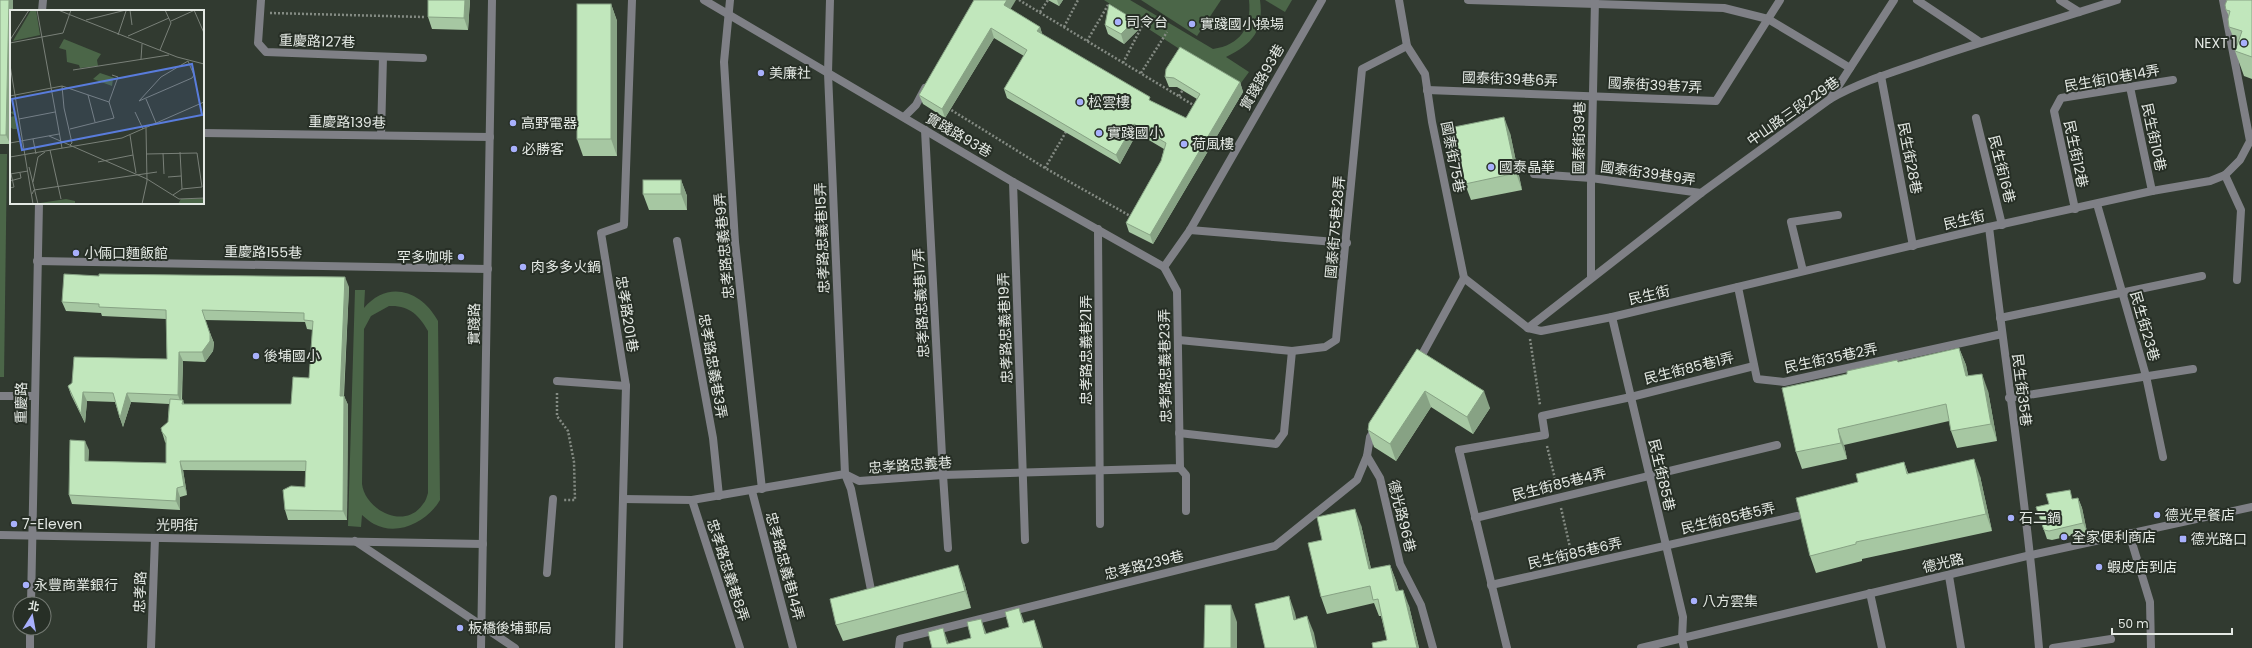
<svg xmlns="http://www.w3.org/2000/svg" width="2252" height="648" viewBox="0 0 2252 648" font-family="Poppins,'Noto Sans TC',sans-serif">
<rect width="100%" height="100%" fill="#313a30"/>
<g fill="#4b6648" fill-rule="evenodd">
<path d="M1104,0h26l83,49c27,-4 39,-21 36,-49h11c4,30 -7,44 -34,57l23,15 -11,15z"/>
<path d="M1141,0h80l-24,36z"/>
<path d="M1265,0h27l-7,12z"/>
<path d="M0,154h7l-3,223h-4z"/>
<path d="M355,290h10l-1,18c24,-29 58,-17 74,13l2,179c-12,21 -42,37 -66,24 -4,-2 -8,-6 -12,-9l-1,12 -13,-1zM389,306c20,-1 30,9 39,25v162c-1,3 -2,8 -5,11 -18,27 -58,6 -61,-20l2,-155 7,-13z"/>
</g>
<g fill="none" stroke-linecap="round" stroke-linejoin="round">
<g stroke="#848b83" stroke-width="2.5" stroke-dasharray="2 2" stroke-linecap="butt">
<path d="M1019,0l176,106"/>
<path d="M1040,12l8,-12"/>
<path d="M270,13l154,4"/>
<path d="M1064,27l14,-27"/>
<path d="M1087,41l21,-36"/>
<path d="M1123,63l19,-37"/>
<path d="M1141,73l26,-41"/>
<path d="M1179,96l5,-8"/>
<path d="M948,108l97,60 87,49"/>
<path d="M1045,168l22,-38"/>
<path d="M1530,339l10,66"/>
<path d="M557,393v23l11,15 6,31 1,38h-11"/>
<path d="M1547,446l10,41"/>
<path d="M1561,508l11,48"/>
</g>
<g stroke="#7f8086" stroke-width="8">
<path d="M261,0l-3,43 8,9 157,6"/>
<path d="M730,0l-6,62 11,180 27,247"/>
<path d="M830,0l-2,73 17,401 6,15 21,106"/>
<path d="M1399,0l8,46 18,28 7,48 32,156 64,50"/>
<path d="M1468,0l256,8 44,11 82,49"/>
<path d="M1917,0l63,42"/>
<path d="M2060,0l19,12"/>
<path d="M1881,76l32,170"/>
<path d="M2130,87l22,104"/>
<path d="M1427,90l289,11 64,-101"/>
<path d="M1830,99l64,-99"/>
<path d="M904,117l12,-12 9,-17"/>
<path d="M1976,118l26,107"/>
<path d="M203,133l287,4"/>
<path d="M381,135l2,-78"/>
<path d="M1534,174l57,4 110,15"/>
<path d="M2225,175l16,35 -4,70"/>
<path d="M1013,182l12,358"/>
<path d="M2097,204l49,172 17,81"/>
<path d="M2075,209l-21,-98 7,-13 112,-18"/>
<path d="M1989,227c17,141 38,280 50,421"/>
<path d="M1098,229l2,295"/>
<path d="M1190,230l157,13"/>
<path d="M677,241l36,197 6,58"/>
<path d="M1803,271l-12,-49 47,-7"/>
<path d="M1591,277v-92l4,-185"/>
<path d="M1738,287l19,92 27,3 218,-48"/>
<path d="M2000,318l202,-42"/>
<path d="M1179,340l113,11 33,-4 11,-7 26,-271 45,-23"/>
<path d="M1418,362l46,-84"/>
<path d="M557,381l69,5"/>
<path d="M2009,398l184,-29"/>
<path d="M1376,427l-6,10 -3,19 13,22 20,86 21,41 12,43"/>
<path d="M1179,433l97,11 8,-11 8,-82"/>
<path d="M1459,450l86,-15 -3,-19 89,-19 123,-31"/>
<path d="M1180,468l6,7v36"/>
<path d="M943,475l5,73"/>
<path d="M752,491l41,157"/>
<path d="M692,500l48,148"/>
<path d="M1475,518l302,-73"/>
<path d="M2129,533l21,69 1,46"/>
<path d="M547,573l6,-74"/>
<path d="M1949,576l12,72"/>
<path d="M1491,585l306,-69"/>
<path d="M1870,593l12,55"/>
<path d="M1682,639l2,9"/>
<path d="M899,648l1,-9 375,-93 82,-66 10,-24"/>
<path d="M2053,648l58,-9"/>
</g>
<g stroke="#7f8086" stroke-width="8">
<path d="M704,0l309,182 151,85 26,-37 132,-230"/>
<path d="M42,11l1,-11"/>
<path d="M925,130l18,345"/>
<path d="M37,261l451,8"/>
<path d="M1612,317l71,300 -1,22"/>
<path d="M1528,328l13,3 71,-14 377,-90 163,-36 58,-10 15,-6 15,-15 10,-19 -27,-141"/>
<path d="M1528,328l173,-135 129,-94c30,-17 63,-27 95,-38 64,-22 128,-40 192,-61"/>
<path d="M0,396h35"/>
<path d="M1459,450l48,198"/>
<path d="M623,499l69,1 153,-26 14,7 84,-6 237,-7 -3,-177 -13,-24"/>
<path d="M0,535l483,9"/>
<path d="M355,541l160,107"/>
<path d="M31,604l8,-401"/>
<path d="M30,648v-20"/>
<path d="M151,648l4,-110"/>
<path d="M619,648l7,-262 -25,-153 23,-8 8,-225"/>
</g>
<g stroke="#7f8086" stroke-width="8">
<path d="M481,648l11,-648"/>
<path d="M1641,648l390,-93 221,-48"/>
</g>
</g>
<g fill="#a6c7a2" fill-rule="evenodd">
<path d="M0,0h13l-3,144h-10z"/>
<path d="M470,0l-2,30 -36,-1 -4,-12z"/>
<path d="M1048,0h15l-4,6z"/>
<path d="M2252,0v79l-8,-3 -9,-25 2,-5 -8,-19v-11l-3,-6z"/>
<path d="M611,4l6,17v135h-34l-6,-17z"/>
<path d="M1010,9l30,18 2,7 109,67 35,17 11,-19 -20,-12h-8l-4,-10 75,5 3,10 -90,152 -24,-12 -3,-9 35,-62 3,-12 -27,-16 -17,31 -113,-66 -3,-9 20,-33 -30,-18 -49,80 -22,-14 -4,-9z"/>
<path d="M1135,20l3,10 -14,14 -16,-10 -3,-9z"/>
<path d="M1510,133l12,57 -51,10 -6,-16z"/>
<path d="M681,180l6,16v14h-38l-6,-16z"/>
<path d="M99,276l250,11 -5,109 4,9 -1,115h-59l-3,-10 20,-23 1,-16 -123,-1 4,25 -7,2v13l-108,-6 -3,-9 20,-45 -1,11 78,2v-20l-1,-1 -3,-10 6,-10 1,-18 -38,-2 -8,25 -3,-9 -5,-16 -28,-1 -2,22 -14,-28 -3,-9 99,-27 -1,-40 -64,-3 -1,-3 -35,-2 -4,-9zM205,320l100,2 2,7 6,1 -4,48 -18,26h-107l-1,-4h-1l1,-39 22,1 8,-11 1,-8z"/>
<path d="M1959,348l7,17 2,11 20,15 9,50 -40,7 -6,-17 -2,-10 -105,24 3,14 -45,10 -6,-17 51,-78z"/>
<path d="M1417,349l73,59 -17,26 -42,-27 -35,54 -22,-14 -6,-17z"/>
<path d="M1904,462l4,11 72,3 12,55 -130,28v2l-46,12 -6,-17 48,-74z"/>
<path d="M2078,498l4,10 5,24 -35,8 -5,-1 -11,-32 37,-8z"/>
<path d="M1361,525l10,44 19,-4 6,16 3,10 10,15 10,42h-46l14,-8 -6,-24h-2l-5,-13 -47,11 -6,-17 1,-57z"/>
<path d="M964,582l7,26 -128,33 -7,-16z"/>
</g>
<g fill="#87a284">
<path d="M9,0h4v11h-2v80l-1,53 -4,-9z"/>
<path d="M465,0h5l-2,30 -4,-12z"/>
<path d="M1007,0h9l-9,15 -3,-10z"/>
<path d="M1057,0h6l-4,6z"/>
<path d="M611,4l6,17v135l-6,-17z"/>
<path d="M1135,20l3,10 -14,14 -3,-10z"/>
<path d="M1040,27l3,9 -6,-5z"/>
<path d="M991,28l3,10 -49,80 -3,-9z"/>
<path d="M1240,82l3,10 -90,152 -3,-9z"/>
<path d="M1504,117l6,16 12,57 -6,-17z"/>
<path d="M1134,124l3,9 -17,31 -4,-9z"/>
<path d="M681,180l6,16v14l-6,-16z"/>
<path d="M345,277l4,10 -6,118 -3,-9z"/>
<path d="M210,334l4,9 -1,8 -8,11 -3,-10z"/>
<path d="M1959,348l7,17 6,28 -6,-17z"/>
<path d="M179,352l4,9 -2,43 -3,-9z"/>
<path d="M1982,374l6,17 9,50 -6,-17z"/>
<path d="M1425,391l6,16 -35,54 -6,-17z"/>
<path d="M1484,391l6,17 -17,26 -6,-17z"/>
<path d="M83,392l4,9 -2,22 -4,-9z"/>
<path d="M127,393l4,9 -8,25 -3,-9z"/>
<path d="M344,396l4,9 -1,115 -4,-9z"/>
<path d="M1838,429l6,16 3,14 -6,-16z"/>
<path d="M85,441l4,9 -1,20 -3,-9z"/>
<path d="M1974,459l6,17 12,55 -6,-17z"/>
<path d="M180,461l3,9 4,25 -3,-9z"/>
<path d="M177,488l3,9v13l-4,-9z"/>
<path d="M2078,498l4,10 5,24 -4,-9z"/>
<path d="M1355,509l6,16 14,61 -6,-17z"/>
<path d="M958,565l6,17 7,26 -6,-17z"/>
<path d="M1390,565l6,16 7,27 -7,-17z"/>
<path d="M1403,590l6,16 10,42h-2z"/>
<path d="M1289,596l6,17 5,23 -6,-16z"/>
<path d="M1231,605l6,17v26h-6z"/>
<path d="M1019,608l6,16 -2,-1z"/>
<path d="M1307,616l7,17 3,15h-2z"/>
<path d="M981,619l6,16 -2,-1z"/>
<path d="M1034,620l6,17 3,11h-1z"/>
<path d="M943,628l6,16v4z"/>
</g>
<g fill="#c1e7bc" stroke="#87a284">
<path d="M0,0h9l-3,135h-6z"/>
<path d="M428,0h37l-1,18 -36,-1z"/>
<path d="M974,0h33l-3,5 36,22 -3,4 113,66 -1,3 37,18 14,-24 -26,-16 -9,-1 1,-8 14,-22 60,35 -90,153 -24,-12 35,-62 5,-18 -32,-19 -18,31 -112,-66 23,-39 -36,-22 -49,81 -23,-14z"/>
<path d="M2227,0h25v57l-17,-6 7,-20 -13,-4 -1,-8 2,-8 -4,-1 -1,-5z"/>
<rect x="577" y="4" width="34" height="135"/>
<path d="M1109,4l26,16 -14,14 -16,-9z"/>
<path d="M1504,117l12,56 -51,11 -11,-57z"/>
<rect x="643" y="180" width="38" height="14"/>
<path d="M64,274l35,2v-2l246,3 -5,119h4l-1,115 -58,-1 -2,-20 8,-4 14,1 1,-26h-126l4,25 -7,2 -1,13 -107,-6 1,-55 15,1v20l81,2v-26l-4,-5 -1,-4 7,-6 2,-23 13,1 -1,4h109l2,-27 16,1 4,-57 -9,-1v-7l-102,-3 8,24v7l-8,11h-23l-1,43 -51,-2 -7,25 -7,-25 -30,-1 -2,22 -13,-28 4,-3 2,-26 93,2 -1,-49 -67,-3v-3l-37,-2z"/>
<path d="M1959,348l7,28 16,-2 9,50 -40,7 -5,-27 -108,25 3,14 -45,9 -14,-64 65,-14v-3l50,-11 1,2z"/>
<path d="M1417,349l67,42 -17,26 -42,-26 -35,53 -22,-14 1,-7z"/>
<path d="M1974,459l12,55 -130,28v2l-46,12 -14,-58 62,-16 -2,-8 48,-12 3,12z"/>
<path d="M2070,490l2,9 6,-1 5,25 -34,8 -5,-1 -8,-23 13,-3 -3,-10z"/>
<path d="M1355,509l14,60 21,-4 6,26 7,-1 14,58h-44l-1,-5 15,-3 -9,-41 -5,1 -3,-14 -49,11 -13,-54 14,-3 -5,-23z"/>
<path d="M958,565l7,26 -129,34 -6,-26z"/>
<path d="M1289,596l5,24 13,-4 8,32h-50l-10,-44z"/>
<path d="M1205,605h26v43h-27z"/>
<path d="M1019,608l4,15 11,-3 8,28h-110l-4,-16 15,-4 4,16 24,-6 -4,-16 14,-3 4,15 24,-7 -4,-15z"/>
</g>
<g fill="#a8b0fc" stroke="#272f26" stroke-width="1.5">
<circle cx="1118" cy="22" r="4"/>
<circle cx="1192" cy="24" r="4"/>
<circle cx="2244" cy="43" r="4"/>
<circle cx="761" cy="73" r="4"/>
<circle cx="1080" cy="102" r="4"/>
<circle cx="513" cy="123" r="4"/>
<circle cx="1099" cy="133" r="4"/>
<circle cx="1184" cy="144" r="4"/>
<circle cx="514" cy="149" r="4"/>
<circle cx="1491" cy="167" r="4"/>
<circle cx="76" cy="253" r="4"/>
<circle cx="461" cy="257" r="4"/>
<circle cx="523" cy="267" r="4"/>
<circle cx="256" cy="356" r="4"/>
<circle cx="2157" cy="515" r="4"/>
<circle cx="2011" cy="518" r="4"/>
<circle cx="14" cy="524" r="4"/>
<circle cx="2064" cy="537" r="4"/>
<rect x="2179" y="535" width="8" height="8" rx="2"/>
<circle cx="2099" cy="567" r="4"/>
<circle cx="26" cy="585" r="4"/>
<circle cx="1694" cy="601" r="4"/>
<circle cx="460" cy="628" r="4"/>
</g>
<g text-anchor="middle" stroke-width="4" stroke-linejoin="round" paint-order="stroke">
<g font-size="14" fill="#e4e9e4" stroke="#272f26" text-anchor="start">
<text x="1126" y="27">司令台</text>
<text x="1200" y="29">實踐國小操場</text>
<text x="2236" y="48" text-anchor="end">NEXT 1</text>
<text x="769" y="78">美廉社</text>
<text x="1088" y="107">松雲樓</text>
<text x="521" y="128">高野電器</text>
<text x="1107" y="138">實踐國小</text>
<text x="1192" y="149">荷風樓</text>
<text x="522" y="154">必勝客</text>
<text x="1499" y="172">國泰晶華</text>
<text x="84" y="258">小倆口麵飯館</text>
<text x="453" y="262" text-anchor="end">罕多咖啡</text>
<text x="531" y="272">肉多多火鍋</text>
<text x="264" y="361">後埔國小</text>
<text x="2165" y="520">德光早餐店</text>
<text x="2019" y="523">石二鍋</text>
<text x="22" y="529">7-Eleven</text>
<text x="2072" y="542">全家便利商店</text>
<text x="2191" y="544">德光路口</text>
<text x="2107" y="572">蝦皮店到店</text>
<text x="34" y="590">永豐商業銀行</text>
<text x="1702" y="606">八方雲集</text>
<text x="468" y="633">板橋後埔郵局</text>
</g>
<g font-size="14" fill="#e4e9e4" stroke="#272f26">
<text transform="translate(317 41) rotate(2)" y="5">重慶路127巷</text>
<text transform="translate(1262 77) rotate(-60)" y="5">實踐路93巷</text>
<text transform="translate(2112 78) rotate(-10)" y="5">民生街10巷14弄</text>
<text transform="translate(1510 79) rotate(2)" y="5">國泰街39巷6弄</text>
<text transform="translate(1655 85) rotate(3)" y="5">國泰街39巷7弄</text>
<text transform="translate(1793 111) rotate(-35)" y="5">中山路三段229巷</text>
<text transform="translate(347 122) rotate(1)" y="5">重慶路139巷</text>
<text transform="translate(959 135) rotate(30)" y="5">實踐路93巷</text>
<text transform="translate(2154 137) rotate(78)" y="5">民生街10巷</text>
<text transform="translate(1579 138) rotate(-89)" y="5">國泰街39巷</text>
<text transform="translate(2076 154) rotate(78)" y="5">民生街12巷</text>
<text transform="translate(1453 157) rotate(79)" y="5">國泰街75巷</text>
<text transform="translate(1910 158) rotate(79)" y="5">民生街28巷</text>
<text transform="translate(2002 169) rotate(76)" y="5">民生街16巷</text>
<text transform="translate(1648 173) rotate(8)" y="5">國泰街39巷9弄</text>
<text transform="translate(1964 220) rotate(-13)" y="5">民生街</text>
<text transform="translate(1335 227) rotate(-85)" y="5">國泰街75巷28弄</text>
<text transform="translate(822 238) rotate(-92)" y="5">忠孝路忠義巷15弄</text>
<text transform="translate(724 246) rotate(-95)" y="5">忠孝路忠義巷9弄</text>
<text transform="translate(263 252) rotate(1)" y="5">重慶路155巷</text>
<text transform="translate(1649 295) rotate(-13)" y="5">民生街</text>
<text transform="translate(921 303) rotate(-93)" y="5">忠孝路忠義巷17弄</text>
<text transform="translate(627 314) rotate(81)" y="5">忠孝路201巷</text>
<text transform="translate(474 324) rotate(-89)" y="5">實踐路</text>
<text transform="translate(2145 326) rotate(74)" y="5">民生街23巷</text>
<text transform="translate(1005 328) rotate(-92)" y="5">忠孝路忠義巷19弄</text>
<text transform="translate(1086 350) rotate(-90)" y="5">忠孝路忠義巷21弄</text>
<text transform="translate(1831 358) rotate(-12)" y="5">民生街35巷2弄</text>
<text transform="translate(713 366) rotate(80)" y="5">忠孝路忠義巷3弄</text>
<text transform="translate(1165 366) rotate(-91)" y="5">忠孝路忠義巷23弄</text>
<text transform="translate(1689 368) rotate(-14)" y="5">民生街85巷1弄</text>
<text transform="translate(2022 390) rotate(83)" y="5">民生街35巷</text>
<text transform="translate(21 403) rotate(-89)" y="5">重慶路</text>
<text transform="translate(910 465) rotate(-4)" y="5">忠孝路忠義巷</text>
<text transform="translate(1662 475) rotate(77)" y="5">民生街85巷</text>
<text transform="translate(1559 484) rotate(-14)" y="5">民生街85巷4弄</text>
<text transform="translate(1402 516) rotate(76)" y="5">德光路96巷</text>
<text transform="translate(1728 518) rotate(-13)" y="5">民生街85巷5弄</text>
<text transform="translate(177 525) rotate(1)" y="5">光明街</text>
<text transform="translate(1575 553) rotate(-13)" y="5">民生街85巷6弄</text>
<text transform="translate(1943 563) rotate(-13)" y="5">德光路</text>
<text transform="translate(1144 565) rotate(-14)" y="5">忠孝路239巷</text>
<text transform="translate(785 566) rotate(75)" y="5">忠孝路忠義巷14弄</text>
<text transform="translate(728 570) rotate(72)" y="5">忠孝路忠義巷8弄</text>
<text transform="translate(140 592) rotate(-88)" y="5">忠孝路</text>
</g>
</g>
<g transform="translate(10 10)">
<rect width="194" height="194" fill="#313a30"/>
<path d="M21,0h5l4,25 -27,6zM54,29l37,15 -4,6 1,6 -18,2 -1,-3 -12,-3 -1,-12 -7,-2zM90,63l15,5 -2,1 -1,7 -19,-7zM5,101l3,18h-5l-3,-2v-10l5,-1 -5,-4zM194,188v6h-26l3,-5zM56,189l9,2v3l-35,-1z" fill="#4b6648"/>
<path fill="none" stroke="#798078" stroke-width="1" d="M27,0l25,138M48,0l119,47 27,7M120,0l2,15M184,0l10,23M76,10l40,-10M161,11l24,-11M108,25l8,-24M118,26l41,-18M0,30l19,-30M0,33l53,-10 8,-23M150,40l11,-27 -6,-13M131,49l1,-15M178,51l6,14 -2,3 -53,23 22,-24zM0,55l23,139M63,60l96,-15M52,76l2,22 8,35 -2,2M78,85l7,27M0,86l52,-10 47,16 9,-25 -6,-2M136,89l10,24M125,102l8,17M9,109l36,-7M60,119l44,-11 -5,-16M120,125l3,20M39,126l98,43 32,20 25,-1M23,129l3,15M0,133l49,-9M40,140l11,49M170,142l2,37M153,143l1,21M136,144l51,-1 5,34 -20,2 -9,6M0,147l112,-19 82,-36M88,152l35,-7 3,18M19,157l9,37M0,164l18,-3M158,167l13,-1M0,171l11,-3 -1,-5M23,172l5,-25 7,-5M0,178l4,-1 -3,-13M22,184l2,-4 123,-18M132,194l5,-23 -1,-53"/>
<path fill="#597cdc" fill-opacity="0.15" stroke="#597cdc" stroke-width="2" d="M182,54l10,51 -180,35 -10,-51z"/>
<rect width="194" height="194" fill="none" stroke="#e4e9e4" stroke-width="2"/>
</g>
<g transform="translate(32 616) rotate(11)"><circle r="19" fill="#272f26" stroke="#737972"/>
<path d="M0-3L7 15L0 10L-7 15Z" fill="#a8b0fc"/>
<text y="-6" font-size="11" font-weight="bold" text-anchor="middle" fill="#e4e9e4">北</text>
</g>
<path d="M2112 628v6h120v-6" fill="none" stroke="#e4e9e4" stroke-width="2"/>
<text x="2118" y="628" font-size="12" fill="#e4e9e4" stroke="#272f26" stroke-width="3" paint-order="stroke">50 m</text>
</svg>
